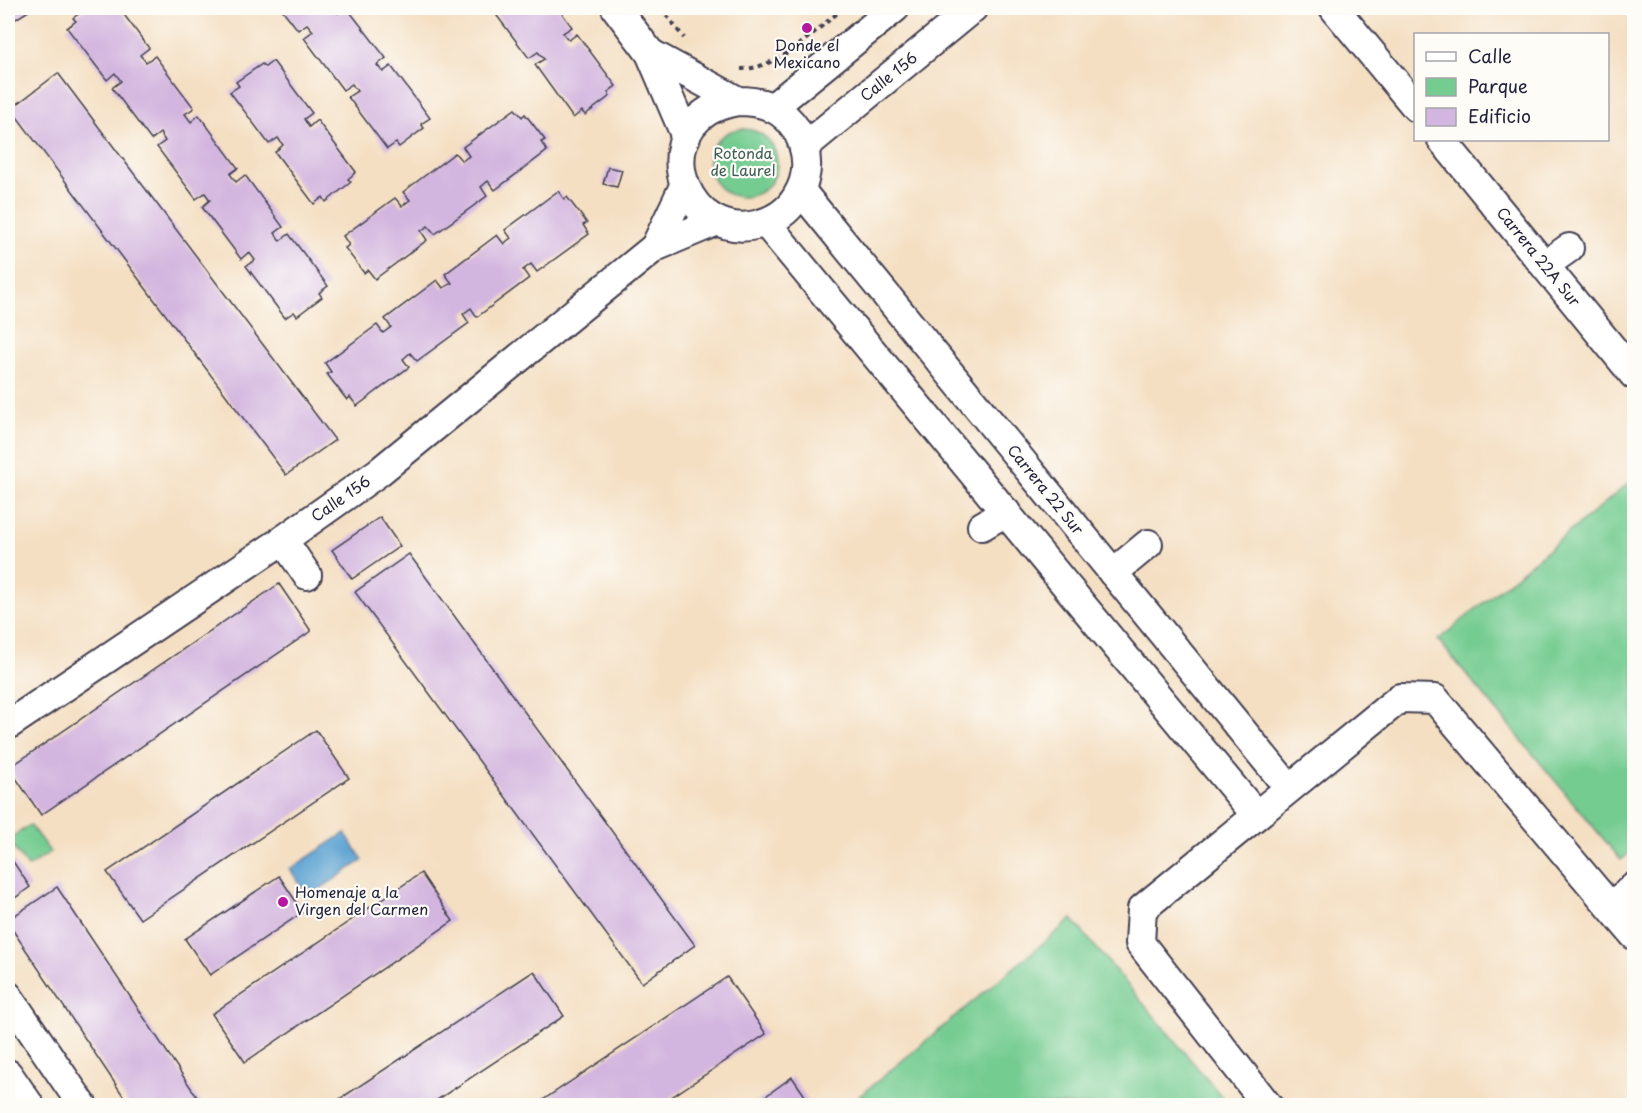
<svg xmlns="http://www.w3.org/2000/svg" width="1642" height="1113" viewBox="0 0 1642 1113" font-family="'Playpen Sans',sans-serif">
<rect width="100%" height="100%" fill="#fdfcf7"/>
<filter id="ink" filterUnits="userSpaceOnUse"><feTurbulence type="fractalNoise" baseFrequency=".0167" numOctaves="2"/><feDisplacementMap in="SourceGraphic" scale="12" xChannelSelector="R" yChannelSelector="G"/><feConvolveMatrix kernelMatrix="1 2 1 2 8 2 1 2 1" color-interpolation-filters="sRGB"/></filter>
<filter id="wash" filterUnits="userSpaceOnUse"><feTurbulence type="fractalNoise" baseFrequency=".008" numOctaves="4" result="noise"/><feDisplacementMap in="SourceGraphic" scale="24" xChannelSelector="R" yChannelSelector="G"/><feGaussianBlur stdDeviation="1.35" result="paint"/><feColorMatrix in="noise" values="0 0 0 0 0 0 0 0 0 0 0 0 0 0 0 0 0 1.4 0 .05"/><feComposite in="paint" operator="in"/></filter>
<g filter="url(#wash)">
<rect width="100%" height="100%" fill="#f4dfc3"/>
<g fill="#75cc91" stroke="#4c7766" stroke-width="1.5">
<circle cx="743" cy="163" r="34"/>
<path d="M1634,479v370l-13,11 -183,-220z"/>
<path d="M30,825l20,27 -22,15 -20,-27z"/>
<path d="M1072,919l157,186h-380z"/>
</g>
<path fill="#5ba2d1" stroke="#3e6286" stroke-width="1.5" d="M345,833l18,27 -55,37 -18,-28z"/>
<g id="blocks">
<g fill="#d3b6df">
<path d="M8,8h20l2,2 -22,14z"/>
<path d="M87,8h32l30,40 -9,7 6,7 9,-6 39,52 -9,6 6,8 8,-7 39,53 -8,6 6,8 9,-7 38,52 -8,6 5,8 9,-7 39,52 -9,7 3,4 -25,19 -3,-4 -9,6 -39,-52 9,-6 -6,-8 -8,7 -39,-52 8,-7 -5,-7 -9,6 -39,-52 8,-6 -5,-8 -9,7 -39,-52 9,-7 -6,-8 -8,7 -40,-52 9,-7 -3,-3z"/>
<path d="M281,8h53l4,5 9,-5 39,50 -9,7 6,7 8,-6 39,52 -9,6 3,4 -25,19 -3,-4 -9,6 -39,-52 9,-6 -3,-4 -2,-3 -9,6 -39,-52 9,-7 -6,-7 -9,6z"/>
<path d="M491,8h67l14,19 -9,6 3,4 3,3 8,-6 39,52 -8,6 2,4 -25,19 -3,-4 -9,7 -38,-53 9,-6 -6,-7 -9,6z"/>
<path d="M273,61l39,52 -8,6 5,8 8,-7 39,52 -8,7 3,3 -25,20 -3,-5 -9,7 -39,-52 8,-7 -5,-7 -9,6 -39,-52 9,-6 -3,-4 26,-18 3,3z"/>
<path d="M58,73l277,367 -49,35 -275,-366z"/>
<path d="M515,109l7,8 3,-3 20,26 -4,2 6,9 -52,39 -7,-9 -7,6 6,9 -52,38 -7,-8 -7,5 6,9 -52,39 -7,-9 -4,3 -19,-25 4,-3 -6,-9 52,-38 7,8 8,-6 -7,-8 52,-39 7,8 7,-5 -6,-9z"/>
<path d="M608,167l14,3 -5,17 -14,-3z"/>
<path d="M558,191l6,8 3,-2 20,26 -4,2 6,9 -52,38 -6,-8 -8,6 6,8 -52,39 -6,-9 -8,6 6,9 -52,38 -7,-8 -7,6 6,8 -52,39 -7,-9 -3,3 -20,-26 4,-2 -6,-9 52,-38 6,8 8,-6 -6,-8 52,-39 6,8 9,-5 -7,-9 52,-39 7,9 3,-3 4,-3 -6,-8z"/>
<path d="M380,517l20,29 -48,33 -20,-29z"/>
<path d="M409,554l286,391 -53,38 -287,-391z"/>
<path d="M279,584l32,47 -270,184 -32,-47z"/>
<path d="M316,730l33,48 -209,141 -33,-47z"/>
<path d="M8,854l22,33 -22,16z"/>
<path d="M421,873l32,48 -208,141 -33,-48z"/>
<path d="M279,876l24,36 -93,63 -25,-36z"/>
<path d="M57,887l146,219h-73l-122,-183v-3z"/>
<path d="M534,971l30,45 -136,90h-99z"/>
<path d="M727,977l39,57 -108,72h-124z"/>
<path d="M792,1077l20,29h-60z"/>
</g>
</g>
</g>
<g filter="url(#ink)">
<use href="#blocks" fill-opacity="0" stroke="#423e4f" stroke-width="1.5"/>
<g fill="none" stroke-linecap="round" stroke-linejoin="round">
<g stroke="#423e4f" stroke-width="32">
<g id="minor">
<path d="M616,8l34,45 36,84"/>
<path d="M1334,8l82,99"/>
<path d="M650,53l88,48c10,0 21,1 31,5 35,16 48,60 27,92 -9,15 -23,23 -40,27 -66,15 -105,-78 -48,-114 9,-5 19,-8 30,-10"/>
<path d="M772,108l123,-100"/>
<path d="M1442,140l192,235"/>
<path d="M804,147l169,-139"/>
<path d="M801,191l488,597"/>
<path d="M766,223l490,592"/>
<path d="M655,247l29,-61"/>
<path d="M1545,265l24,-17"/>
<path d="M982,526l24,-14"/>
<path d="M283,540l24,35"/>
<path d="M1113,573l35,-29"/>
<path d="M8,725l275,-185 96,-68 276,-225 62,-26"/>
<path d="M1611,906l23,-19"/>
<path d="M8,996l75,110"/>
<path d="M8,1074l22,32"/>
<path d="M1268,1106l-128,-163 2,-34 258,-211 35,1 199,236"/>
</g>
</g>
<g stroke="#423e4f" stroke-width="4" stroke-dasharray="4.5 4.5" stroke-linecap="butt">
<path d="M661,8l23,30"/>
<path d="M741,69c38,0 74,-39 103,-61"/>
</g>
<use href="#minor" stroke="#fff" stroke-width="28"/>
</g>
</g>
<g fill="#b5179e" stroke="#fdfcf7" stroke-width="2">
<circle cx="807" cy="28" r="6"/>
<circle cx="283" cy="902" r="6"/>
</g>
<g text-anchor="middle" stroke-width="4.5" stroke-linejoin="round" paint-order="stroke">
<g font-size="15" fill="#22223b" stroke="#fdfcf7">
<text x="807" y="51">Donde el<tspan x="807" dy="17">Mexicano</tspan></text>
<text x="295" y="898" text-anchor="start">Homenaje a la<tspan x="295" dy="17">Virgen del Carmen</tspan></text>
</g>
<g font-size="15" fill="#22223b" stroke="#fdfcf7">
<text transform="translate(889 77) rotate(-39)" y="5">Calle 156</text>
<text transform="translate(1538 257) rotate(51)" y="5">Carrera 22A Sur</text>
<text transform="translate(1045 490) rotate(51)" y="5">Carrera 22 Sur</text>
<text transform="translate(341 499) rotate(-35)" y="5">Calle 156</text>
</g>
<g font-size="15" fill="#3f5e59" stroke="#fdfcf7">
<text x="743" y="159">Rotonda<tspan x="743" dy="17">de Laurel</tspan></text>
</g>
</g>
<rect width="1642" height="1113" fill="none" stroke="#fdfcf7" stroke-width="30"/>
<rect x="1414" y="33" width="195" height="108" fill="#fdfcf7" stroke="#a5a5ac" stroke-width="1.5"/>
<rect x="1426" y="52" width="30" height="9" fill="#ffffff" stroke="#a5a5ac" stroke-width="1.5"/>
<text x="1468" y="63" font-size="18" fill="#22223b">Calle</text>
<rect x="1426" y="78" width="30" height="18" fill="#75cc91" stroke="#a5a5ac" stroke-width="1.5"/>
<text x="1468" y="93" font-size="18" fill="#22223b">Parque</text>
<rect x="1426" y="108" width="30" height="18" fill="#d3b6df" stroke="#a5a5ac" stroke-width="1.5"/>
<text x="1468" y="123" font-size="18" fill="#22223b">Edificio</text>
</svg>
